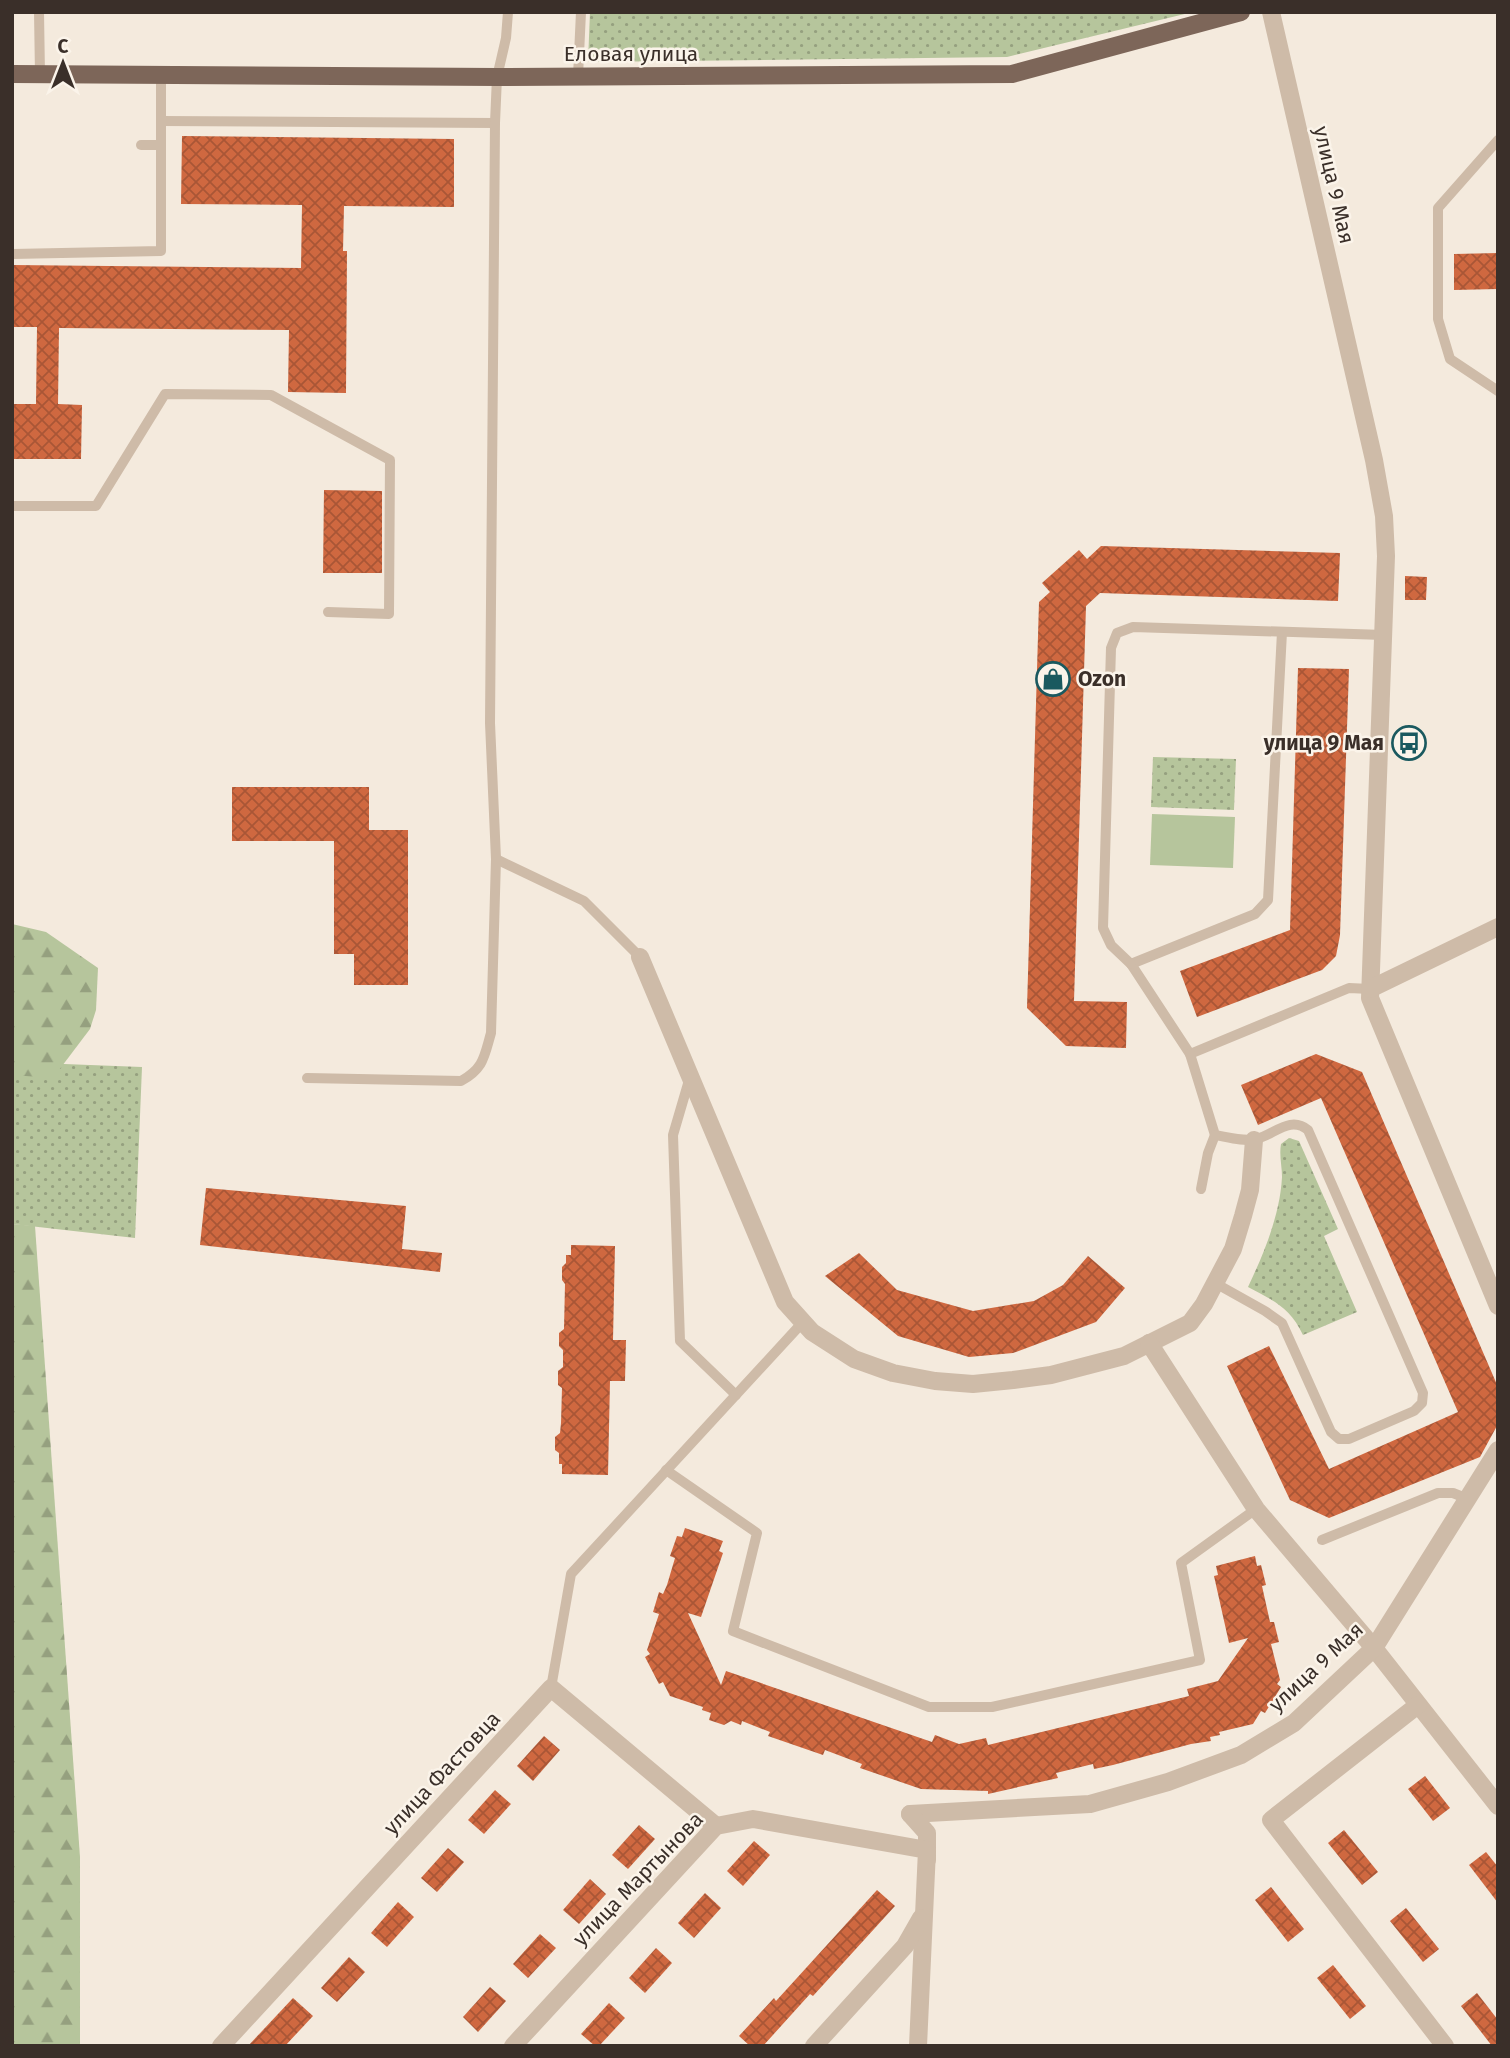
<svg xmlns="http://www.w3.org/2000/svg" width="1510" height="2058" viewBox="0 0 1510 2058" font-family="'Fira Sans',sans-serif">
<defs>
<pattern id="grass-dots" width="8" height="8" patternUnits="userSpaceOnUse" patternTransform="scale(1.75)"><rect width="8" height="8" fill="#b6c59c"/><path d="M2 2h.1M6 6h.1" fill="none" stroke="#95a07f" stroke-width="1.8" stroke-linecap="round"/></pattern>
<pattern id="forest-firs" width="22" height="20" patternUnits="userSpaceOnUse" patternTransform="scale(1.75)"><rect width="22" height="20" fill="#b6c59c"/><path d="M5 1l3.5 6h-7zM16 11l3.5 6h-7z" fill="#95a07f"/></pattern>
<pattern id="building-cross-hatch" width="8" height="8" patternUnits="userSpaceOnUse" patternTransform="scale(1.75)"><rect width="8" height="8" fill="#cf6840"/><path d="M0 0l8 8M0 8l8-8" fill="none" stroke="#a95636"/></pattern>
</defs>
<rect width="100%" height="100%" fill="#f4eadd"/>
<g fill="url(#grass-dots)">
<path d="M590,12h603l-186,45 -419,5z"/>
<path d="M1153,757l83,2 -2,51 -83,-3z"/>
<path d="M12,1062l130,5 -7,171 -123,-14z"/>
<path d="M1289,1138l10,3 39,88 -14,7 33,76 -54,23c-13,-28 -29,-34 -55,-48 16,-34 32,-72 34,-110 0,-11 -3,-22 -1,-33z"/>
</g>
<g fill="url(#forest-firs)">
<path d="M12,924l34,8 52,36 -2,42 -6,19 -37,49 -41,-3z"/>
<path d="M12,1224l23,2 45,631v189h-68z"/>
</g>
<path fill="#b6c59c" d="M1152,814l83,3 -2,51 -83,-3z"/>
<g fill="url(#building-cross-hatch)">
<path d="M182,136l272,3v68l-110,-1 -1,45h4l-1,142 -58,-1 1,-62 -230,-2 -1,76 24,1 -1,54h-69v-55h24l1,-77h-25v-62l289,3 1,-63 -121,-1z"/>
<path d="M1498,253v36l-44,1v-36z"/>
<path d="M324,490l58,1v82h-59z"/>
<path d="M1101,546l239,7 -2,48 -238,-8 -14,13 -12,395 53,1 -1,46 -60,-2 -39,-38 12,-406 11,-10 -8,-9 37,-33 8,9z"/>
<path d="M1405,576l22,1 -1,23h-21z"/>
<path d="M1298,668l51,1 -9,266 -4,21 -14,14 -125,47 -17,-46 110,-41z"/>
<path d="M232,787h137v43h39v155h-54v-31h-20v-113h-102z"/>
<path d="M1316,1054l46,18 136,315v37l-18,33 -151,61 -39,-18 -63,-134 42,-20 60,123 129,-57 -137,-314 -63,27 -17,-40z"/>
<path d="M206,1188l200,18 -4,43 40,4 -2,19 -240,-27z"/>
<path d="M571,1245l44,1 -2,94h13l-1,41h-15l-2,94 -46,-1v-10h-3v-11l-4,-3v-13l5,-4 1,-10 1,-35 -4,-3v-14l5,-4v-17l-4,-4v-13l5,-4 1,-45 -3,-4v-13l4,-4v-8h5z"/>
<path d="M859,1253l38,37 76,21 61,-10 29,-16 25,-29 37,32 -29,34 -83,31 -44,4 -71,-21 -73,-60z"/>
<path d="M685,1528l38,13 -4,10 4,2 -22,64 -13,-4 33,72 5,-14 206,71 3,-7 24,9 27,-6 2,7 201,-49 -2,-7 31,-8 30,-43 -19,5 -15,-67 4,-1 -2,-9 39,-10 2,10 4,-1 5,20 -4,1 8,36h4l5,20 -8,2 9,36 -3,4 4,3 -16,26 -4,-2 -8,13 -34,8 1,3 -10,2 1,4 -20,3 -78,21 -19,4 -1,-5 -37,9 2,5 -70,16v-3l-67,-2 -61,-21 2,-4 -37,-14 -2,5 -55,-19 2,-4 -28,-11 -1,4 -10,-4 -7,4 -15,-5 2,-7 -9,-3 1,-3 -33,-11 -7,-14 -4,2 -14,-27 5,-3 -3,-4 12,-36 -6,-2 6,-20 4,2 4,-9 8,-27 -5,-2 7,-20 5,1z"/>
<path d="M544,1736l16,14 -27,31 -16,-15z"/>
<path d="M1425,1776l25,32 -17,13 -25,-32z"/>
<path d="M495,1790l16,14 -27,30 -16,-14z"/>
<path d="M639,1825l16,14 -27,30 -16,-14z"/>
<path d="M1344,1830l34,42 -16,13 -34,-42z"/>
<path d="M754,1841l16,14 -27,31 -16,-15z"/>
<path d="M448,1848l16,14 -27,30 -16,-14z"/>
<path d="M1486,1852l12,15v36l-29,-38z"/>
<path d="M590,1879l16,15 -27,30 -16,-14z"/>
<path d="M1271,1887l33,42 -16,13 -33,-42z"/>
<path d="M877,1890l18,16 -82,90 -3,-2 -47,52h-13l-11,-10 35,-38 2,3z"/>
<path d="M705,1893l16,15 -27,30 -16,-15z"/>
<path d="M398,1902l16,15 -27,30 -16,-14z"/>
<path d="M1406,1908l33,41 -16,13 -33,-41z"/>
<path d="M540,1934l16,14 -28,30 -15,-14z"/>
<path d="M656,1948l16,15 -27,30 -16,-15z"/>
<path d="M349,1957l16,15 -28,30 -16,-14z"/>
<path d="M1333,1965l33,41 -16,13 -33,-41z"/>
<path d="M490,1987l16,14 -28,31 -15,-15z"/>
<path d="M1477,1993l21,27v26h-6l-31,-40z"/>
<path d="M293,1998l20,18 -28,30h-37z"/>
<path d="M609,2003l16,15 -26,28h-4l-14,-12z"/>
</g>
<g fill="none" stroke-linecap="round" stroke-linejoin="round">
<g stroke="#cebba8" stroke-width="10">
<path d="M39,12l1,63"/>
<path d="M578,76l3,-64"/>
<path d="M161,121l334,2"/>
<path d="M1498,140l-60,68v111l12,40 48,32"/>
<path d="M141,145h20"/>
<path d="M12,254l149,-3v-177"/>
<path d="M12,506h84l69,-112 106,1 119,65 -1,154 -61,-2"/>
<path d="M1282,632l-14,268 -13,14 -124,50 59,90 159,-66 21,1"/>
<path d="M496,859l88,42 56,56"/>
<path d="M1131,964l-20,-19 -8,-17 8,-280 6,-15 16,-6 251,8"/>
<path d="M1190,1054l25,81c12,2 29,7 41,4 18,-4 34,-24 52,-9l115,263 -1,10 -8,8 -65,28h-10l-8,-7 -49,-109 -17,-12 -50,-28"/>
<path d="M690,1077l-17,58 7,206 56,54"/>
<path d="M307,1078l154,3c23,-13 23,-24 30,-48l5,-174 -6,-136 5,-600 2,-46 9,-39 2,-26"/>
<path d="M1201,1189l7,-36 7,-18"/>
<path d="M666,1470l91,63 -24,98 196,76h63l208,-47 -19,-97 75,-54"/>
<path d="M1322,1540l116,-47h15l15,6"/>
<path d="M551,1688l20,-114 232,-252"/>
</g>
<g stroke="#cebba8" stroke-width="18">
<path d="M1271,12l103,448 10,56 2,40 -16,442 128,308"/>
<path d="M640,957l145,345 27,30 42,27 39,14 42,8 38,3 40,-4 38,-5 73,-19 66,-33 14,-19 29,-55 10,-33 7,-26 4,-50"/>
<path d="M1370,989l128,-62"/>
<path d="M1149,1343l107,166 118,139 124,158"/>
<path d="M1418,1705l-147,115 174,226"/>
<path d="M910,1814l180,-10 78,-22 73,-27 53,-32 80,-75 124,-198"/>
<path d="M910,1814l17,19v27"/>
<path d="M221,2046l330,-358 165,138"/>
<path d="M513,2046l203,-220 37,-7 174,31 -9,196"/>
<path d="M814,2046l91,-100 16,-28"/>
</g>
<path stroke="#7d6659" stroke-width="18" d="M12,74l485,3 515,-3 229,-62"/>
</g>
<defs>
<g id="shop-ring" transform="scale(1.75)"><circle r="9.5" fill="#fbf4ea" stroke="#1a595f" stroke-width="1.5"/><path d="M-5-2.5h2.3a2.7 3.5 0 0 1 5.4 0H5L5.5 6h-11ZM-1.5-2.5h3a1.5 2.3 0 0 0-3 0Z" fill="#1a595f"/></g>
<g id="bus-ring" transform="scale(1.75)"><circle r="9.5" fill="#fbf4ea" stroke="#1a595f" stroke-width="1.5"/><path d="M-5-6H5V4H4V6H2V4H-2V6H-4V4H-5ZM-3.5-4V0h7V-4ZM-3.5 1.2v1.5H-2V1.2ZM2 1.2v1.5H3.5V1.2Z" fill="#1a595f"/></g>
</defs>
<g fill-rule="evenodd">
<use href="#shop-ring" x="1053" y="679"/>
<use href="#bus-ring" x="1409" y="743"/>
</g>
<g text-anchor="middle" stroke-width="5" stroke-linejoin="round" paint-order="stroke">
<g font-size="21" fill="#3a2f29" stroke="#fbf4ea">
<text x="631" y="61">Еловая улица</text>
<text transform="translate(1334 185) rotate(77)" y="7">улица 9 Мая</text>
<text transform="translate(1316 1667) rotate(-43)" y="7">улица 9 Мая</text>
<text transform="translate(442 1773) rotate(-47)" y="7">улица Фастовца</text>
<text transform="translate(638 1879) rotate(-46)" y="7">улица Мартынова</text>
</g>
<g font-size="21" font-weight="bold" fill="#3a2f29" stroke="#fbf4ea" text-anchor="start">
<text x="1078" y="686">Ozon</text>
<text x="1384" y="750" text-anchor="end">улица 9 Мая</text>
</g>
</g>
<rect width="1510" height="2058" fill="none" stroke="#3a2f29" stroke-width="28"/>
<g transform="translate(63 63)" stroke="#fbf4ea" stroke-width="5" paint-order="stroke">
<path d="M0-5L12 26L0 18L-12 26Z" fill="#3a2f29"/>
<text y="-10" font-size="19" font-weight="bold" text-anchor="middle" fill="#3a2f29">С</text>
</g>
</svg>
